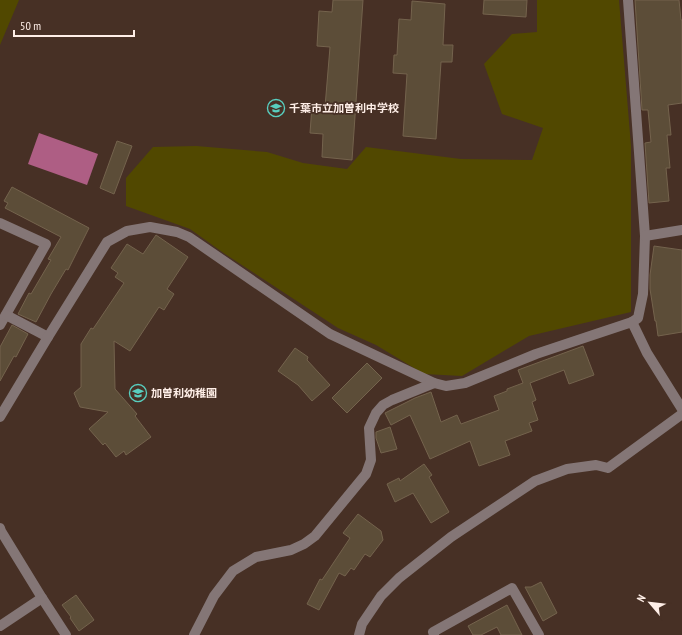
<svg xmlns="http://www.w3.org/2000/svg" width="682" height="635" viewBox="0 0 682 635" font-family="'PT Sans Narrow','Noto Sans JP',sans-serif">
<rect width="100%" height="100%" fill="#473025"/>
<g fill="#514800">
<path d="M0,0h20h-1l-19,45z"/>
<path d="M537,0h82l12,146v166l-102,24 -67,40 -38,-2 -48,-29 -38,-17 -113,-74 -35,-25 -64,-23v-28l27,-31 43,-1 71,6 36,11 44,6 19,-22 95,12 71,1 11,-32 -41,-14 -18,-50 28,-30 25,-2z"/>
</g>
<path fill="#ae5e84" d="M39,133l59,21 -11,31 -59,-21z"/>
<g fill="#5c4d38" stroke="#74634d">
<path d="M333,0h30l-11,160 -30,-3 1,-23 -13,-1 2,-27 13,1 5,-60 -13,-1 2,-35 13,1z"/>
<path d="M484,0h43l-1,17 -43,-3z"/>
<path d="M635,0h44l2,20h1v83l-14,2 3,30h-4l3,33h-4l3,33 -20,2 -4,-60 6,-1 -3,-32h-6z"/>
<path d="M412,1l33,3 -2,41h10l-1,17h-11l-5,77 -33,-3 4,-62 -14,-1 1,-18h3l2,-36 12,1z"/>
<path d="M117,141l15,5 -18,48 -14,-6z"/>
<path d="M12,187l77,41 -21,42 -2,-1 -15,25 -15,28 -18,-8 11,-21 2,1 20,-34 -3,-1 13,-22 -56,-29 3,-5 -4,-2z"/>
<path d="M156,235l32,22 -21,32 7,5 -10,16 -5,-3 -29,44 -16,-10 1,48 22,25 -2,2 16,21 -25,18 -2,-4 -8,6 -11,-14 -2,2 -14,-16 19,-17 -28,-5 -6,-14 7,-6v-43l10,-16 2,1 31,-46 -9,-6 3,-4 -7,-5 16,-24 16,10z"/>
<path d="M654,246l28,4v82l-24,4 -2,-15h-1l-5,-32v-14z"/>
<path d="M12,325l16,9 -12,23 -2,-1 -14,25v-34z"/>
<path d="M583,346l11,29 -25,9 -5,-14 -34,13 6,17 -4,2 6,18 -9,3 3,8 -27,10 5,14 -31,11 -9,-25 -40,18 -20,-44 -19,10 -6,-12 30,-15 16,-6 10,30 16,-7 4,9 38,-14 -5,-14 13,-5v-2l16,-6 -5,-13z"/>
<path d="M295,348l13,9 -1,3 23,25 -18,16 -14,-16 -20,-14z"/>
<path d="M367,363l15,15 -35,35 -15,-15z"/>
<path d="M390,427l7,22 -16,4 -5,-15v-6z"/>
<path d="M424,464l8,11 -3,2 20,35 -18,11 -18,-30 -18,9 -8,-18 12,-6 1,3z"/>
<path d="M358,514l23,17 2,9 -13,17 -5,-3 -11,16 -3,-2 -6,8 -6,-3 -20,37 -12,-6 13,-25 2,1 28,-42 -7,-5z"/>
<path d="M541,582l16,31 -14,8 -18,-34h6z"/>
<path d="M76,595l18,25 -15,11 -9,-13 1,-1 -9,-12z"/>
<path d="M507,605l15,30h-21l-4,-8 -16,8h-8l-5,-9z"/>
</g>
<g fill="none" stroke-linecap="round" stroke-linejoin="round">
<g stroke="#847676" stroke-width="10">
<path d="M628,0l17,236 -2,58 -5,24 -6,4"/>
<path d="M0,223l46,21 -46,81"/>
<path d="M645,236l37,-6"/>
<path d="M6,315l42,22"/>
<path d="M0,417l48,-80 59,-95 20,-11 23,-4 27,5 12,5 141,97 104,49 12,3 19,-3 71,-29 96,-32 15,31 35,56"/>
<path d="M0,528l1,3 41,67 24,37"/>
<path d="M0,626l42,-28"/>
<path d="M194,635l20,-39 19,-25 23,-14 35,-7 13,-6 11,-8 51,-62 5,-14 -2,-32 7,-15 7,-8 9,-5 42,-17"/>
<path d="M359,635l3,-11 19,-28 18,-18 52,-41 84,-56 32,-12 29,-4 12,3 74,-54"/>
<path d="M434,635l-1,-3 79,-44 27,47"/>
</g>
</g>
<defs>
<g id="school-ring" transform="scale(0.9)"><circle r="9.5" fill="#473025" stroke="#58cebf" stroke-width="1.5"/><path d="M0-5L7-2L0 1L-7-2ZM-4 1L0 2.5L4 1V4Q0 6-4 4Z" fill="#58cebf"/></g>
</defs>
<g fill-rule="evenodd">
<use href="#school-ring" x="276" y="108"/>
<use href="#school-ring" x="138" y="393"/>
</g>
<g text-anchor="middle" stroke-width="3.5" stroke-linejoin="round" paint-order="stroke">
<g font-size="11" font-weight="bold" fill="#feeee7" stroke="#473025" text-anchor="start">
<text x="289" y="112">千葉市立加曽利中学校</text>
<text x="151" y="397">加曽利幼稚園</text>
</g>
</g>
<g transform="translate(650 603) rotate(298)" stroke="#473025" stroke-width="3" paint-order="stroke">
<path d="M0-3L7 15L0 10L-7 15Z" fill="#feeee7"/>
<text y="-6" font-size="11" font-weight="bold" text-anchor="middle" fill="#feeee7">N</text>
</g>
<path d="M14 30v6h120v-6" fill="none" stroke="#feeee7" stroke-width="2"/>
<text x="20" y="30" font-size="12" fill="#feeee7" stroke="#473025" stroke-width="3" paint-order="stroke">50 m</text>
</svg>
